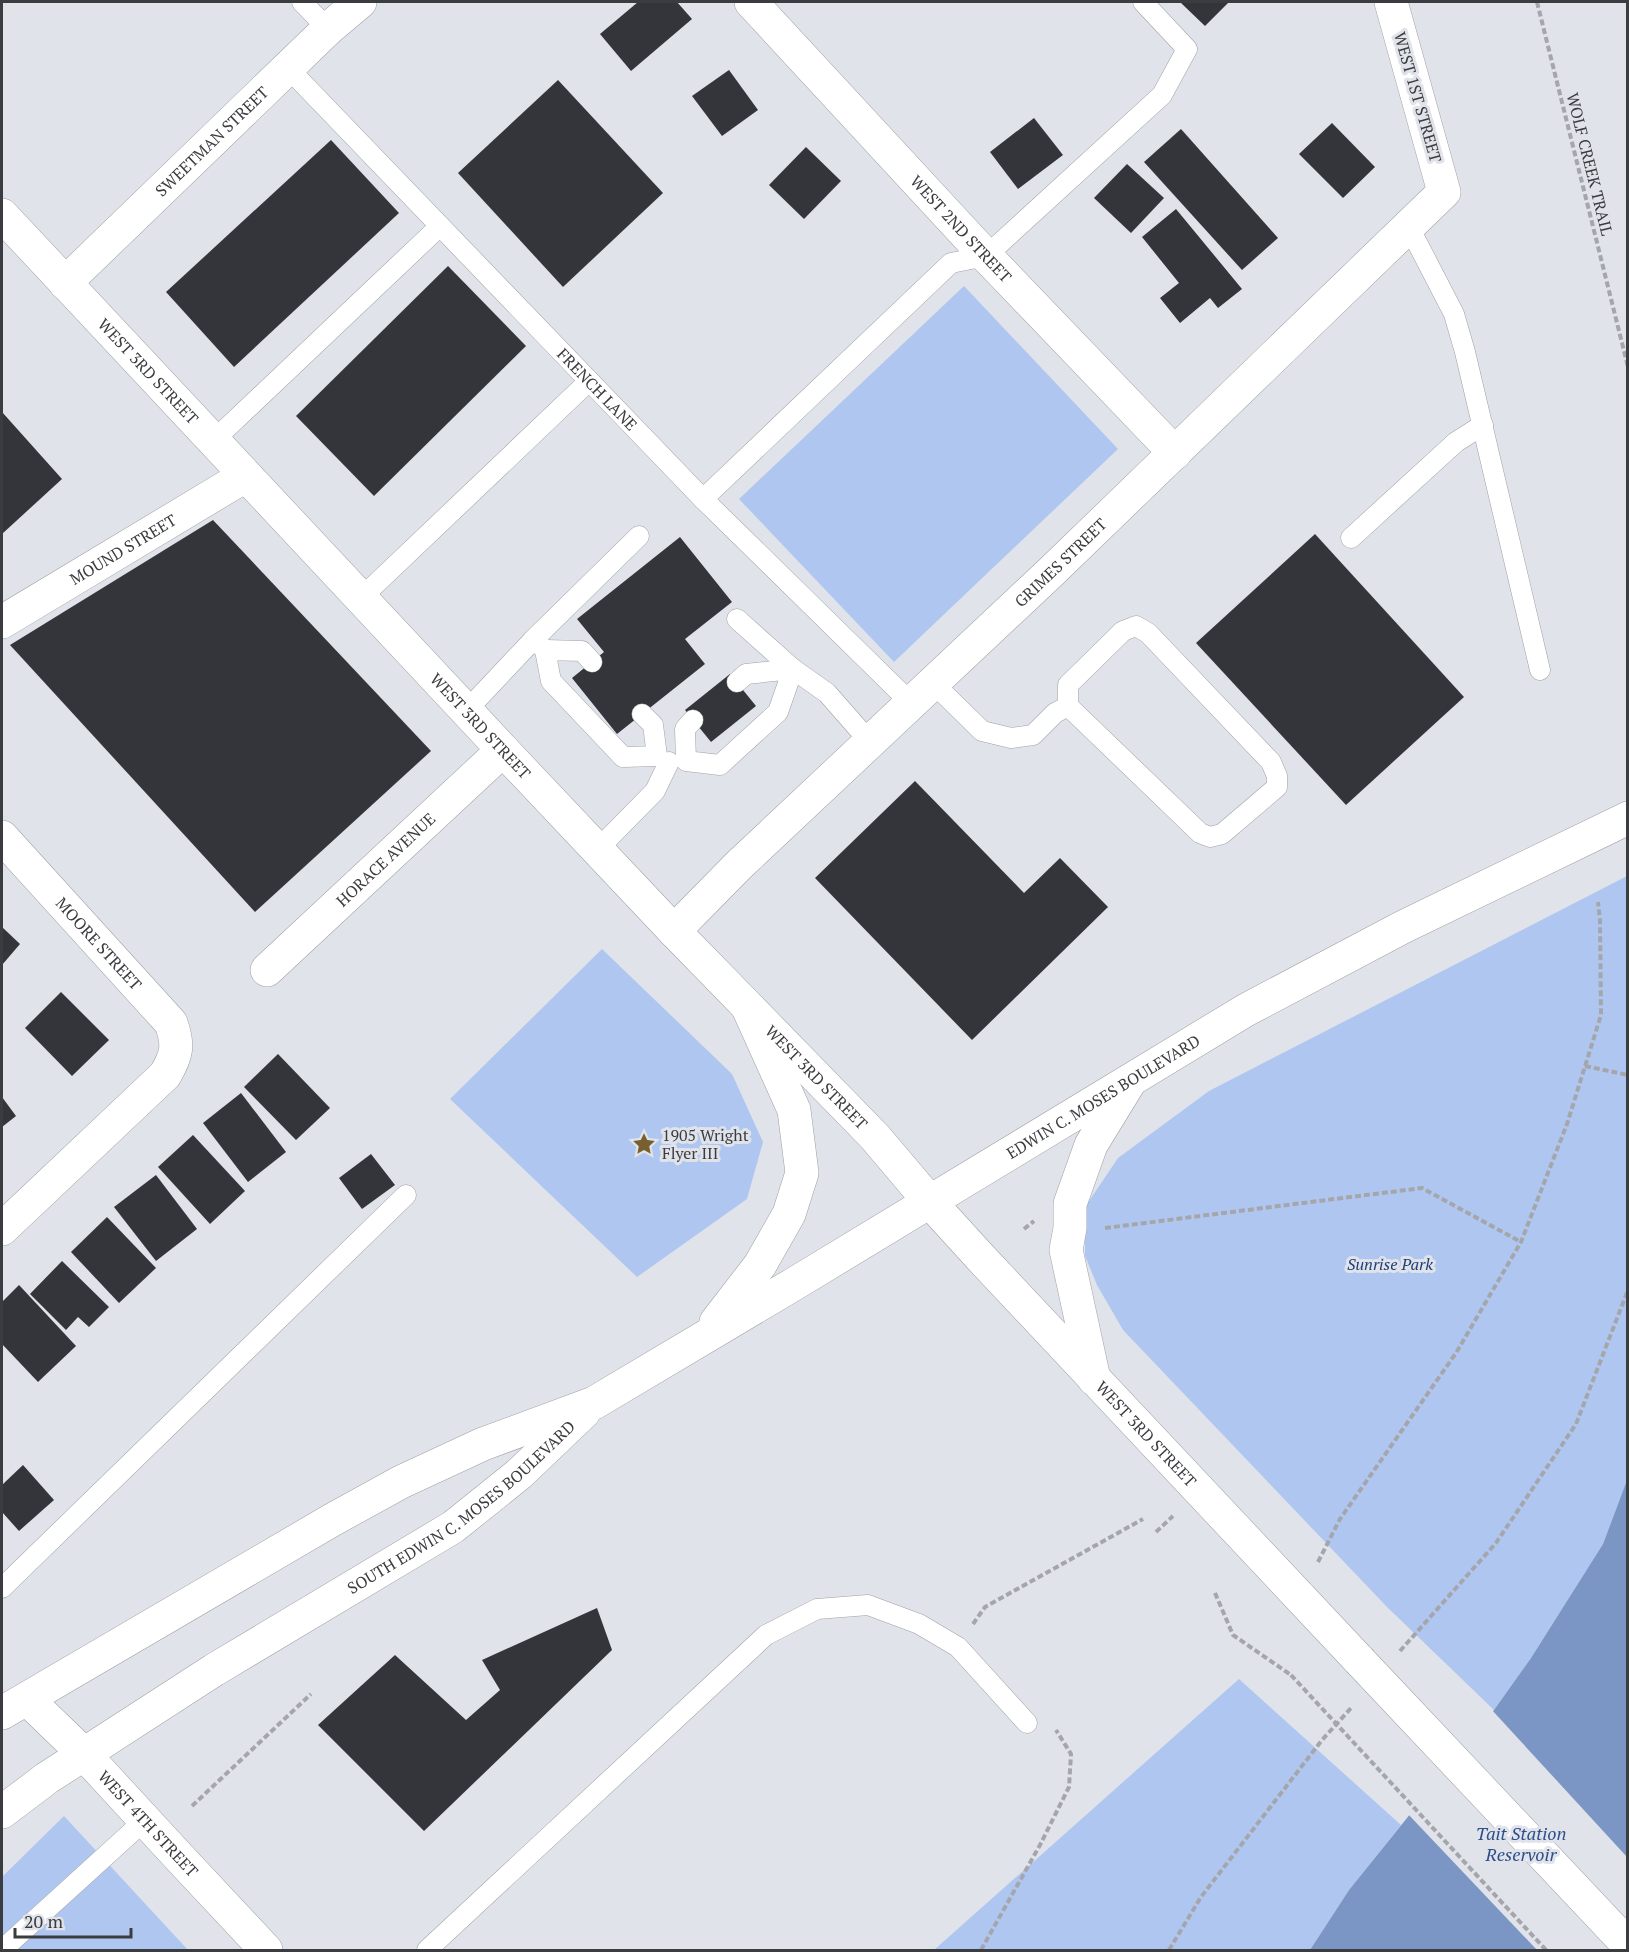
<svg xmlns="http://www.w3.org/2000/svg" width="1629" height="1952" viewBox="0 0 1629 1952" font-family="'PT Serif',serif">
<rect width="100%" height="100%" fill="#e0e3e9"/>
<g fill="#afc7f0">
<path d="M964,286l154,163 -224,213 -155,-163z"/>
<path d="M1627,876v604l-24,64 -72,114 -37,52 -107,-103 -264,-277 -26,-45 -12,-29v-49l33,-49 91,-67z"/>
<path d="M602,949l130,125 31,68 -16,57 -110,78 -187,-178z"/>
<path d="M1239,1679l162,146 -52,65 -39,60h-376z"/>
<path d="M64,1816l124,134h-186v-73z"/>
</g>
<path fill="#7b95c4" d="M1627,1480v470h-317l39,-60 145,-180 37,-52 72,-114z"/>
<path fill="#e0e3e9" d="M1491,1709l136,148v93h-90l-130,-137z"/>
<g fill="#33353a">
<path d="M638,2h39l15,17 -61,52 -31,-37z"/>
<path d="M1180,2h49l-24,24z"/>
<path d="M729,70l29,40 -36,26 -30,-40z"/>
<path d="M558,80l105,113 -100,94 -105,-114z"/>
<path d="M1034,118l29,37 -45,34 -28,-37z"/>
<path d="M1332,123l43,44 -32,31 -44,-44z"/>
<path d="M1181,129l97,109 -36,32 -98,-108z"/>
<path d="M331,140l68,73 -165,154 -68,-75z"/>
<path d="M806,147l35,34 -37,38 -35,-34z"/>
<path d="M1127,164l37,34 -33,35 -37,-35z"/>
<path d="M1176,209l66,80 -24,19 -8,-10 -30,25 -20,-25 19,-15 -37,-46z"/>
<path d="M448,266l78,80 -152,150 -78,-80z"/>
<path d="M2,412l60,67 -60,55z"/>
<path d="M213,520l218,231 -176,161 -245,-267z"/>
<path d="M1315,534l149,163 -118,108 -150,-162z"/>
<path d="M680,537l52,65 -47,37 20,25 -88,70 -45,-56 32,-26 -27,-33z"/>
<path d="M730,674l26,32 -45,36 -26,-32z"/>
<path d="M915,781l109,112 36,-35 48,49 -136,133 -157,-162z"/>
<path d="M2,927l18,17 -18,21z"/>
<path d="M61,992l48,48 -37,36 -47,-48z"/>
<path d="M278,1054l52,54 -34,32 -52,-53z"/>
<path d="M241,1093l45,59 -38,30 -45,-59z"/>
<path d="M2,1097l14,19 -14,11z"/>
<path d="M193,1135l52,56 -35,33 -52,-57z"/>
<path d="M371,1154l24,31 -33,24 -23,-31z"/>
<path d="M156,1175l41,54 -41,32 -42,-54z"/>
<path d="M107,1217l49,51 -37,35 -48,-51z"/>
<path d="M62,1261l47,46 -20,20 -11,-10 -12,13 -36,-36z"/>
<path d="M19,1285l57,61 -38,36 -36,-38v-42z"/>
<path d="M23,1465l31,35 -35,31 -17,-19v-27z"/>
<path d="M597,1608l15,42 -188,181 -106,-106 77,-70 71,65 34,-30 -18,-30z"/>
</g>
<g fill="none" stroke-linecap="round" stroke-linejoin="round">
<g stroke="#9ea1a6" stroke-width="21">
<g id="lane">
<path d="M302,2l26,27"/>
<path id="s1" d="M288,68l415,431 208,204"/>
<path d="M1409,227l45,87 11,38 75,318"/>
<path d="M213,441l227,-215"/>
<path d="M703,499l248,-236 35,-7 176,-161 25,-46 -44,-47"/>
<path d="M1351,538l105,-96 27,-17"/>
<path d="M361,598l228,-217"/>
<path d="M737,619l56,50 34,24 43,49"/>
<path d="M533,640l106,-104"/>
<path d="M592,662l-10,-11 -37,-1 6,31 72,76 34,-1 -4,-31 -11,-11"/>
<path d="M933,683l49,48 29,7 22,-3 22,-22 13,-7 132,127 10,4 12,-3 55,-47v-11l-6,-14 -123,-129 -12,-7 -13,5 -55,54v21"/>
<path d="M467,710l66,-70 8,6"/>
<path d="M693,720l-8,9 1,32 34,4 58,-53 15,-43 -47,5 -9,8"/>
<path d="M598,849l57,-58 14,-29"/>
<path d="M2,1588l404,-393"/>
<path d="M2,1950l143,-130"/>
<path d="M427,1950l339,-315 51,-26 51,-4 51,19 39,23 69,76"/>
</g>
</g>
<g stroke="#9ea1a6" stroke-width="34">
<g id="street">
<path id="s2" d="M751,2l235,254 189,197"/>
<path id="s3" d="M65,283l263,-254 32,-27"/>
<path id="s4" d="M2,622l243,-146"/>
<path id="s5" d="M2,837l169,186c8,22 6,32 -6,52l-163,154"/>
<path id="s6" d="M674,931l65,-66 313,-294 392,-379 -53,-190"/>
<path id="s7" d="M267,970l236,-220"/>
<path id="s8" d="M27,1699l57,55 94,102 88,94"/>
</g>
</g>
<g stroke="#9ea1a6" stroke-width="34">
<g id="secondary">
<path d="M716,1322l44,-57 29,-51 13,-41 -8,-63 -45,-100"/>
<path d="M1094,1379l-28,-129 4,-22v-24l21,-59 38,-62"/>
<path id="s9" d="M2,1713l330,-193 69,-38 82,-38 111,-41 200,-119 452,-274 157,-83 225,-109"/>
<path id="s10" d="M2,1812l45,-34 167,-108 239,-143 66,-53 65,-62"/>
</g>
</g>
<g stroke="#9ea1a6" stroke-width="34">
<g id="primary">
<path id="s11" d="M2,215l501,535 171,181 201,206 55,65 51,56 378,402"/>
</g>
</g>
<g stroke="#a4a6ab" stroke-width="4" stroke-dasharray="6 3" stroke-linecap="butt">
<path d="M1537,2l91,365"/>
<path d="M1585,1066l43,9"/>
<path d="M1105,1228l317,-40 99,54"/>
<path d="M1024,1229l10,-8"/>
<path d="M1156,1532l17,-16"/>
<path d="M1318,1562l22,-43 116,-166 65,-111 46,-118 34,-109 -1,-95 -2,-18"/>
<path d="M1215,1593l18,42 58,40"/>
<path d="M973,1624l12,-17 158,-88"/>
<path d="M1400,1651l96,-108 80,-119 52,-134"/>
<path d="M192,1806l119,-112"/>
<path d="M981,1950l59,-105 29,-58 2,-33 -15,-24"/>
<path d="M1169,1950l32,-53 121,-157 30,-33"/>
</g>
<use href="#lane" stroke="#fff" stroke-width="20"/>
<use href="#street" stroke="#fff" stroke-width="33"/>
<use href="#secondary" stroke="#fff" stroke-width="33"/>
<use href="#primary" stroke="#fff" stroke-width="33"/>
<g stroke="#9ea1a6" stroke-width="34" stroke-linecap="butt">
<path id="primary-bridge" d="M1359,1660l269,285"/>
</g>
<path stroke="#a4a6ab" stroke-width="4" stroke-dasharray="6 3" stroke-linecap="butt" d="M1291,1675l255,275"/>
<use href="#primary-bridge" stroke="#fff" stroke-width="33"/>
</g>
<defs>
<g id="sight-bare" transform="scale(1.8)"><path d="M0-6L1.8-2.2L6-1.7L2.9 1.2L3.7 5.4L0 3.3L-3.7 5.4L-2.9 1.2L-6-1.7L-1.8-2.2Z" fill="#785f30" stroke="#e0e3e9" stroke-width="2.5" paint-order="stroke"/></g>
</defs>
<g fill-rule="evenodd">
<use href="#sight-bare" x="644" y="1144"/>
</g>
<g text-anchor="middle" stroke-width="6" stroke-linejoin="round" paint-order="stroke">
<g font-size="16" fill="#3b3c3f" stroke="#e0e3e9">
<text transform="translate(1418 97) rotate(74)" y="6">WEST 1ST STREET</text>
<text dy="6" stroke="none"><textPath href="#s3" startOffset="204">SWEETMAN STREET</textPath></text>
<text transform="translate(1590 164) rotate(76)" y="6">WOLF CREEK TRAIL</text>
<text dy="6" stroke="none"><textPath href="#s2" startOffset="309">WEST 2ND STREET</textPath></text>
<text dy="6" stroke="none"><textPath href="#s11" startOffset="214">WEST 3RD STREET</textPath></text>
<text dy="6" stroke="none"><textPath href="#s1" startOffset="446">FRENCH LANE</textPath></text>
<text dy="6" stroke="none"><textPath href="#s4" startOffset="141">MOUND STREET</textPath></text>
<text dy="6" stroke="none"><textPath href="#s6" startOffset="534">GRIMES STREET</textPath></text>
<text dy="6" stroke="none"><textPath href="#s11" startOffset="700">WEST 3RD STREET</textPath></text>
<text dy="6" stroke="none"><textPath href="#s7" startOffset="162">HORACE AVENUE</textPath></text>
<text dy="6" stroke="none"><textPath href="#s5" startOffset="144">MOORE STREET</textPath></text>
<text dy="6" stroke="none"><textPath href="#s11" startOffset="1186">WEST 3RD STREET</textPath></text>
<text dy="6" stroke="none"><textPath href="#s9" startOffset="1264">EDWIN C. MOSES BOULEVARD</textPath></text>
<text dy="6" stroke="none"><textPath href="#s11" startOffset="1672">WEST 3RD STREET</textPath></text>
<text dy="6" stroke="none"><textPath href="#s10" startOffset="552">SOUTH EDWIN C. MOSES BOULEVARD</textPath></text>
<text dy="6" stroke="none"><textPath href="#s8" startOffset="174">WEST 4TH STREET</textPath></text>
</g>
<g font-size="16" fill="#3b3c3f" stroke="#e0e3e9" text-anchor="start">
<text x="662" y="1141">1905 Wright<tspan x="662" dy="18">Flyer III</tspan></text>
</g>
<g font-size="16" font-style="italic" fill="#1f3e78" stroke="#e0e3e9">
<text x="1390" y="1270">Sunrise Park</text>
</g>
<g font-size="18" font-style="italic" fill="#2f4f8b" stroke="#e0e3e9">
<text x="1521" y="1840">Tait Station<tspan x="1521" dy="21">Reservoir</tspan></text>
</g>
</g>
<rect width="1629" height="1952" fill="none" stroke="#3b3c3f" stroke-width="6"/>
<path d="M15 1928v9h116v-9" fill="none" stroke="#3b3c3f" stroke-width="3"/>
<text x="24" y="1928" font-size="18" fill="#3b3c3f" stroke="#e0e3e9" stroke-width="4.5" paint-order="stroke">20 m</text>
</svg>
